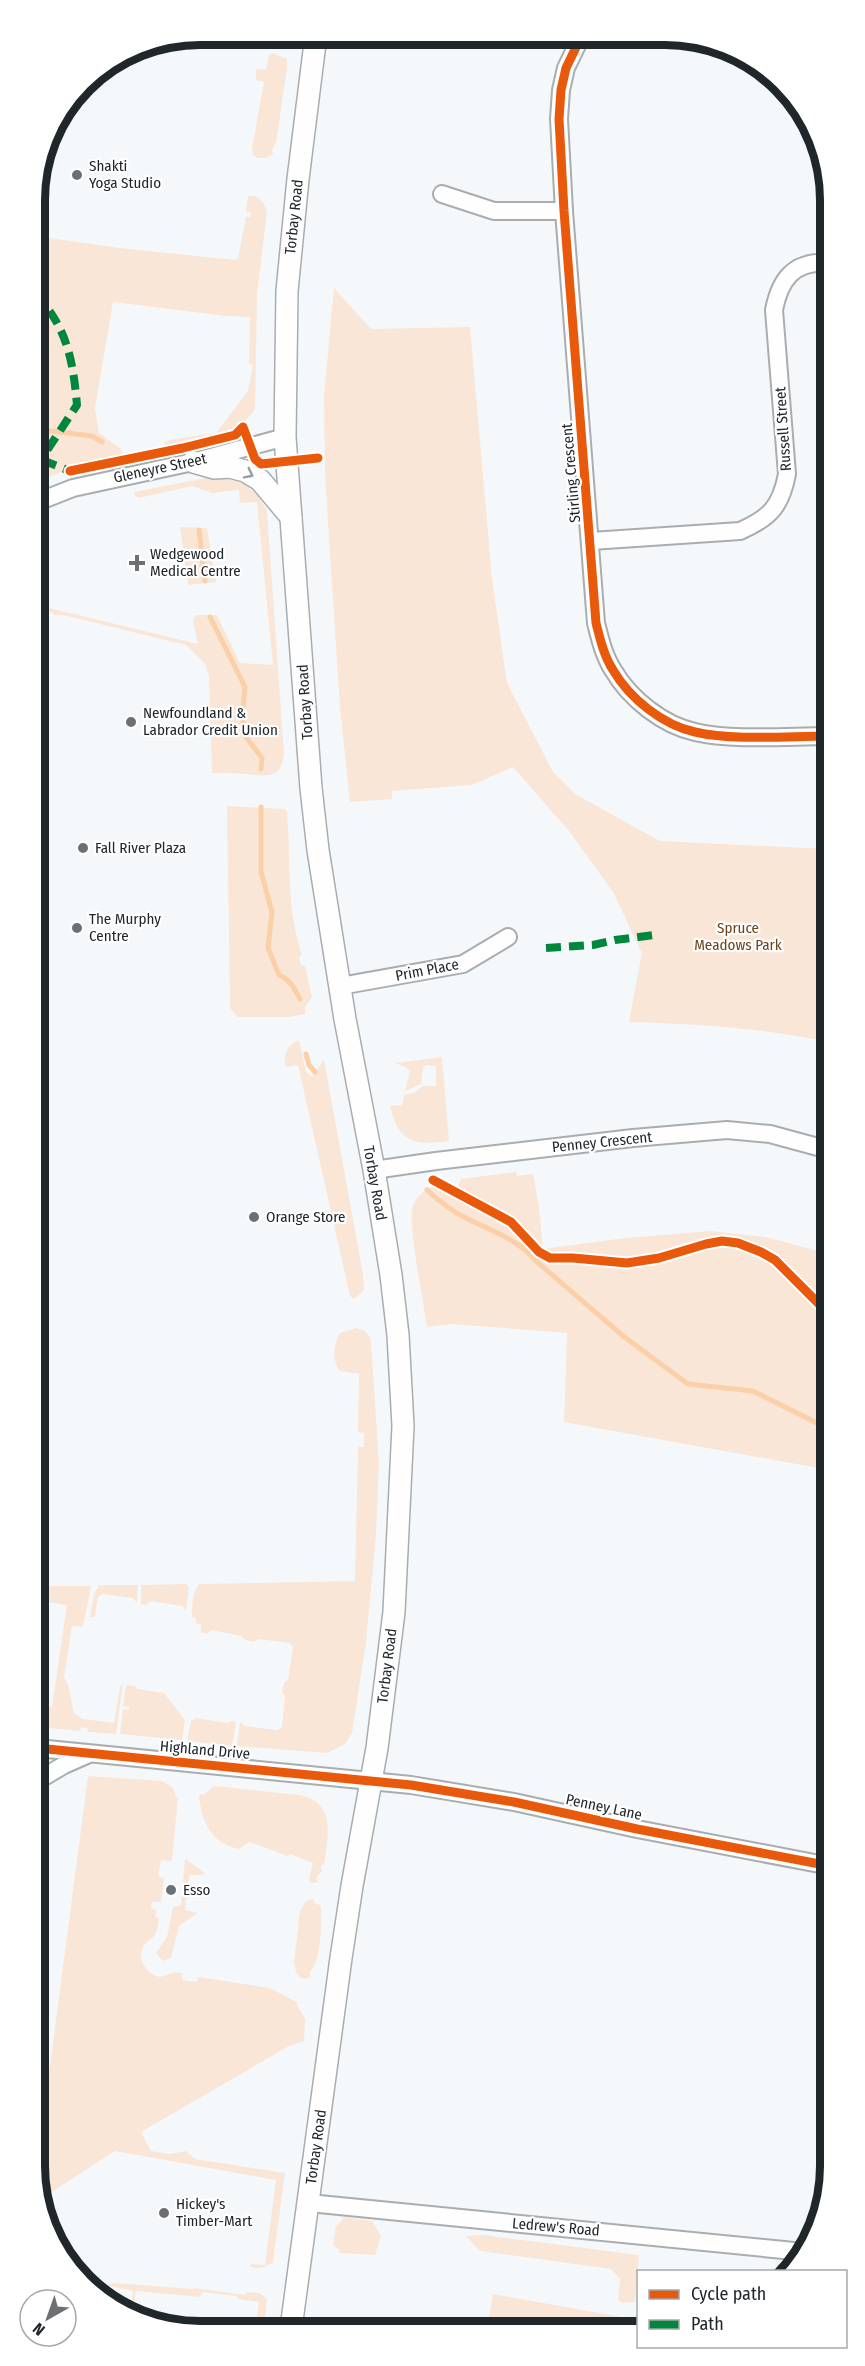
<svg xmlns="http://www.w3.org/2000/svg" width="865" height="2366" viewBox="0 0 865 2366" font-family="'Fira Sans Condensed',sans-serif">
<rect width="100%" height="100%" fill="#f5f8fb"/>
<g fill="#fae6d6">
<path d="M272,53l15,6v9l-11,75 -4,7 1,4 -8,4h-7l-5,-3 -1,-6 12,-67 -8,-2v-11l10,1 3,-14z"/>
<path d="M248,196c11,-2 16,6 19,16l-10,82 -2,116 -20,22 -71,15 1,-5 4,-2 47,-7 32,-42 5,-26 -4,-1 1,-47 -25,-1 -112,-14 -18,106 4,25 22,16 2,8 -45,9 -43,16v-246l85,12 115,12 3,-2 8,-41h4l1,-5 -5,-1z"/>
<path d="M334,288l37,41 99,-2 22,251 15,105 46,89 22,22 85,47 168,8 1,193c-66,-14 -132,-18 -200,-20l13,-69 -29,-61 -44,-61 -56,-64 -41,18 -80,6v8l-42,3 -10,-94 -15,-233 -1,-79z"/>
<path d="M221,475c22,5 36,15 46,36l17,243c-3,26 -17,22 -38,20 -11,-1 -23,-1 -34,-1l-3,-96 -4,-13 -19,-19 -123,-30h-8l-6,-4 -6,5 5,4 -5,8 4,22 -4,3 -4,-40 6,-6 153,37 -5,-23 3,-6h21l23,48 33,2 -16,-163 -17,1 -1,-13 -27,3 -20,-7 -53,12 -4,-2 -1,-4z"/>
<path d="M180,527l27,1 9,54 -28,3z"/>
<path d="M227,806l58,3 2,3c4,49 -1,96 15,143l-3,1 2,9 4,1 7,31 -7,10v7l-16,3h-51l-8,-9z"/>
<path d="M299,1040l7,32 6,5 12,-17 39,214 1,16 -10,9 -4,-3 -52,-231 -13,2c-1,-12 1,-22 14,-27z"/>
<path d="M442,1057l7,84c-34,5 -51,2 -59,-35l12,-1 2,-10 12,-3 7,-6h13v-20l-10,-1 -3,3 -2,16 -16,7 5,-20 -4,-4 -11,-4z"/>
<path d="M516,1172l1,4 16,-2 6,33 4,42 82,-11 86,-7 55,6 63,17v55c-23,-23 -42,-49 -71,-64 -41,-21 -79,7 -119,11 -18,2 -34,-1 -50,-2 -14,-1 -28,0 -42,-2 -12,-9 -20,-23 -33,-32l-50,-27 -6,-7 3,-7z"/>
<path d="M432,1186l73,37c14,11 23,30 38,38l85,7 32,-6 59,-16 15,1 30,13 19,14 46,47v149l-265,-48 3,-89 -115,-9 -25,3c-3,-24 -20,-103 -14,-121 3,-10 11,-14 19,-20z"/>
<path d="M356,1328c8,2 13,4 15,13l8,123 -3,71 -10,107 -14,91 -7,11 -18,9 -90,-7 3,-24 5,4 32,4 5,-3 3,-31 -3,-5 2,-8 4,-3 5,-33 -4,-4 -30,-4 -5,3 -9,-2 -4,-4 -30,-6 -4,4 -6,-2v-7l-5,-2v-5l-4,-1c0,-10 0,-25 7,-33l156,-3 3,-134h6v-14l-6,-1 1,-58 -19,-3c-9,-11 -6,-27 0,-38z"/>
<path d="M186,1584l3,4 -3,23 -4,-5 -32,-5 -4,4 -5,-1v-19z"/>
<path d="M99,1585h39l-1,18 -4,-5 -30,-4 -5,3 -3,20h-5l4,-23z"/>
<path d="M37,1586h54l-8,41 -11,-1 -8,52 4,6 6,29 9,6 31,4 6,-36 3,-3 -7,50 -28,-2 -1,-4 -6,-1 -1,4 -43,-4v-22l15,2 15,-102 -30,-5z"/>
<path d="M126,1685l9,1 2,3 27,4 21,27 -3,20 -62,-6 3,-25 6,1v-3l-6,-1z"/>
<path d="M196,1718l31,5 4,-2 5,1 -4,24 -45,-5 4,-20z"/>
<path d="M88,1776l74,5 11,7 3,9h2l-6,64 -11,-1 -3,16 6,2 -3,24h-9l-1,6 6,2 -2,7 4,1c-1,4 -1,11 -3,15 -3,6 -11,8 -13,14 -7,14 5,27 17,30l15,-5 7,1v7l15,2 1,-5 72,11 28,15 -1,2 8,14 -1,22 -15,5 -148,86 10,19 19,3 16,-3 9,8 90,14 -12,89c-7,5 -16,9 -23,4l2,-2 13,1 11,-85 -161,-29 -76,49 -1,-1v-42z"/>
<path d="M214,1786l85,9c38,7 29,42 25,70h-3v5h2l-7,8 3,4 -8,1 -2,-4 4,-16 -23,-9 -2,2 -39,-14 -10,7c-28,-6 -36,-25 -40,-51l1,-4 3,1z"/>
<path d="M185,1859l20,14 -3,2h-12l-1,4 -4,31 13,3 -19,13 -8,32 -8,3 -7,-8 11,-16 6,-30 8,-2z"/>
<path d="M314,1899v4l6,2 1,3c1,16 0,55 -12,65l2,3 -5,3 -6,-1 -4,-6 -2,-10 6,-51 6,-10z"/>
<path d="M342,2217l30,4 9,15 -6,19 -36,-2 1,-3 -7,-5 3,-19 7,-6z"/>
<path d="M483,2235l156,20 -4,47 -12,1 -5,-3 2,-21 -9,-10 -131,-18 -14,-15z"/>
<path d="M115,2283l78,6 1,-1 51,7 2,-3 12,1 8,6 -3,29h-9l4,-26 -21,-3 -2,-3 -33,-4 -3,5 -64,-6 -3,19 -2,-2 2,-17 -27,-6z"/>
<path d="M493,2294l140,25 -1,9h-145z"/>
</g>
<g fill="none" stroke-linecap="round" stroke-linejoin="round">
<g stroke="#fbcfa7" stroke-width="5">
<path d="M35,429l57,7 10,6"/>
<path d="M199,530l6,51"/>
<path d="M210,617l35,70 -3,29 4,21 16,21 -1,11"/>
<path d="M261,807v65l11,40 -4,36 11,27c12,5 15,13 21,24"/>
<path d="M306,1054l3,11 6,7"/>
<path d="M427,1190c12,11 24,21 39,28 23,12 52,21 69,42l88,76 65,48 65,7 76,38"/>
</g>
<g stroke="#a9adb0" stroke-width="20">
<g id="minor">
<path d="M581,37l-15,31 -5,22 -2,29 5,92 32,412c4,16 8,33 17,47 17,29 50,55 82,62 38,9 94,4 133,4"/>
<path d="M442,194l52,17h70"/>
<path d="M35,503l38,-15 120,-26 92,-25"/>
<path d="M591,541l149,-10c30,-13 41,-25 47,-57l-13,-164c6,-31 20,-49 53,-47"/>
<path d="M340,986l123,-22 45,-27"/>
<path d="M374,1170l62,-9 197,-23 94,-8 43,4 59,16"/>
<path d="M37,1748l374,37 103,17 123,27 193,37"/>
<path d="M37,1781l27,-16 25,-11"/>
<path d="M309,2203l495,49"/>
</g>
</g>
<g stroke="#a9adb0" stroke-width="24">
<g id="major">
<path d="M193,462l21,6 16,-1 15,4 15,9 31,37"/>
<path d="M291,2328l50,-370 11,-72 25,-138 17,-136 9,-186 -5,-91 -7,-60 -17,-105 -29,-151 -27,-169 -7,-62 -26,-351 2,-146 11,-112 18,-144"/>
</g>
</g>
<use href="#minor" stroke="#fefefe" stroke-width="16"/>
<use href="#major" stroke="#fefefe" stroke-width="21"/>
<g stroke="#00873e" stroke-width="8" stroke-dasharray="15 8" stroke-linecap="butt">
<path d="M35,293c32,34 38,67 42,112l-33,50 -9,18"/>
<path d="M42,460l28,11"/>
<path d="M546,948l47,-3 22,-5 39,-5"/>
</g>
<g stroke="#fff" stroke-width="13">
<g id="cycleway">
<path d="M581,37l-15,31 -5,22 -2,29 5,92 32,412c4,16 8,33 17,47 17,29 50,55 82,62 38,9 94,4 133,4"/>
<path d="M70,471l113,-23 52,-13 8,-8 12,32 6,5 57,-6"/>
<path d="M433,1180l78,42 28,30 11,6h23l54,5 32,-5 47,-14 16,-3 16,2 23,9 14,8 54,54"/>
<path d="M37,1748l374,37 103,17 123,27 193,37"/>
</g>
</g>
<use href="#cycleway" stroke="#e8590c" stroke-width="9"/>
</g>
<defs><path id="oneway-chevron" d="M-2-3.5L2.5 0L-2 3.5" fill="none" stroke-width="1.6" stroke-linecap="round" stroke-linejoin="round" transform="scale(1.5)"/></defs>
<use stroke="#9a9d9f" href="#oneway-chevron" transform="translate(249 474) rotate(27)"/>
<g fill="#6b7074" stroke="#fff" stroke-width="2">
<circle cx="77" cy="175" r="6"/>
<path d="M134 554h6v6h6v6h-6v6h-6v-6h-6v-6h6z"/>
<circle cx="131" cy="722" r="6"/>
<circle cx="83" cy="848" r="6"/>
<circle cx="77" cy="928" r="6"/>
<circle cx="254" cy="1217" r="6"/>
<circle cx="171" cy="1890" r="6"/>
<circle cx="164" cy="2213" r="6"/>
</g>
<g text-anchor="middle" stroke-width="4.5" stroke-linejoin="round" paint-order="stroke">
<g font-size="15" fill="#20272b" stroke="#fff" text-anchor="start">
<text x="89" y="171">Shakti<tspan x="89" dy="17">Yoga Studio</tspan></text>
<text x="150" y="559">Wedgewood<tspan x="150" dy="17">Medical Centre</tspan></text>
<text x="143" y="718">Newfoundland &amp;<tspan x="143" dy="17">Labrador Credit Union</tspan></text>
<text x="95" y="853">Fall River Plaza</text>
<text x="89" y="924">The Murphy<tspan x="89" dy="17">Centre</tspan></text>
<text x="266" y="1222">Orange Store</text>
<text x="183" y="1895">Esso</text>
<text x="176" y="2209">Hickey's<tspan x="176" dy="17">Timber-Mart</tspan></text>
</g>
<g font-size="15" fill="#20272b" stroke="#fff">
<text transform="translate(294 217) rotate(-84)" y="5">Torbay Road</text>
<text transform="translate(783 429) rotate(-94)" y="5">Russell Street</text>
<text transform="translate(160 468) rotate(-12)" y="5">Gleneyre Street</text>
<text transform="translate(571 473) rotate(-95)" y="5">Stirling Crescent</text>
<text transform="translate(305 702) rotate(-94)" y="5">Torbay Road</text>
<text transform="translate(427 970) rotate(-11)" y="5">Prim Place</text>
<text transform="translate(602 1142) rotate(-6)" y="5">Penney Crescent</text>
<text transform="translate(375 1183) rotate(80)" y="5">Torbay Road</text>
<text transform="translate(387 1666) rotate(-83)" y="5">Torbay Road</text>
<text transform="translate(205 1750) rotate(5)" y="5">Highland Drive</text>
<text transform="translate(604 1807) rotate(12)" y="5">Penney Lane</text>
<text transform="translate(316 2147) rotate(-82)" y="5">Torbay Road</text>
<text transform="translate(556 2227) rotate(5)" y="5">Ledrew's Road</text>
</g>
<g font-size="15" fill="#6d4319" stroke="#fff">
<text x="738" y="933">Spruce<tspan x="738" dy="17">Meadows Park</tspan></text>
</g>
</g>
<path d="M0 0H865V2366H0ZM200 45H665A155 155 0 0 1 820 200V2166A155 155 0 0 1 665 2321H200A155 155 0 0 1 45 2166V200A155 155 0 0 1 200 45Z" fill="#fff" fill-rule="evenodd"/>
<path fill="none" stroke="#20272b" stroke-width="8" d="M200 45H665A155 155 0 0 1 820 200V2166A155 155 0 0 1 665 2321H200A155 155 0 0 1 45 2166V200A155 155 0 0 1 200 45Z"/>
<rect x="637" y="2270" width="210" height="78" fill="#ffffff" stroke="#a6a9aa" stroke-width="1.5"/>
<rect x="649" y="2290" width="30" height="9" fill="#e8590c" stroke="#a6a9aa" stroke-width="1.5"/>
<text x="691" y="2300" font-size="18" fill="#20272b">Cycle path</text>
<rect x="649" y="2320" width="30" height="9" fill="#00873e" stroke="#a6a9aa" stroke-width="1.5"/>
<text x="691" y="2330" font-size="18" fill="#20272b">Path</text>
<g transform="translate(48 2318) rotate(220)"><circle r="28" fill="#ffffff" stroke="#a6a9aa" stroke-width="1.5"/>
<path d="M0-4.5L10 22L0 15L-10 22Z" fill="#6b7074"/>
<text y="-9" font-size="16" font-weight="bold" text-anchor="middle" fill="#20272b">N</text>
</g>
</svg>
